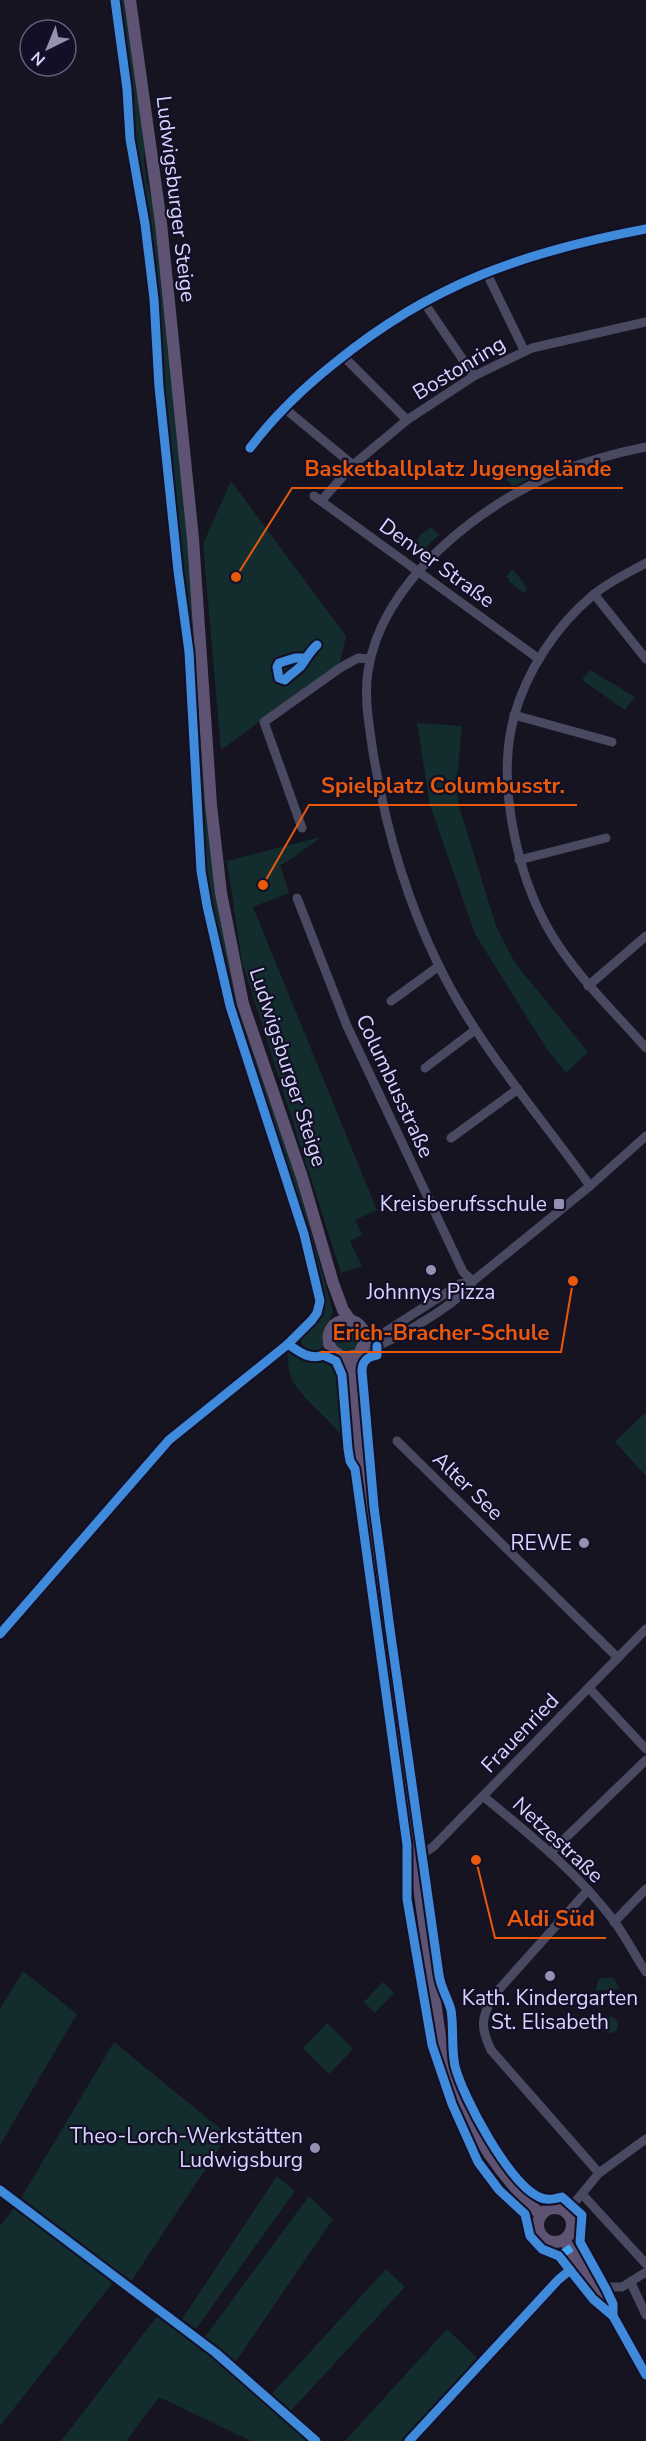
<svg xmlns="http://www.w3.org/2000/svg" width="646" height="2441" viewBox="0 0 646 2441" font-family="'Nunito Sans',sans-serif">
<rect width="100%" height="100%" fill="#161421"/>
<g fill="#132c2d">
<path d="M115,0h11l20,141 -2,20 3,22 10,34 16,138 45,540 115,417 -7,16 -1,17 -8,9 -12,-3 -5,-11 18,-25 -2,-3 4,-8 -9,-45 -24,-84 -54,-158 -14,-52 -16,-82 -14,-229 -22,-169 -8,-92 -4,-86 -9,-81 -8,-32z"/>
<path d="M528,462l8,13 -23,12 -7,-8z"/>
<path d="M231,481l115,155 -6,27 -119,87 -18,-206z"/>
<path d="M431,527l8,8 -21,20 -8,-4 11,-17z"/>
<path d="M512,569l9,10 6,10 -3,4 -15,-11v-3l-3,-2z"/>
<path d="M590,670l45,27 -10,13 -43,-30z"/>
<path d="M417,723l45,3 -5,53 1,24 38,123 19,37 73,89 -22,21 -20,-25 -71,-114 -45,-129z"/>
<path d="M321,837l-31,23 -10,5 9,28 -36,14 124,303 -22,10 7,15 -12,6 12,25 -21,7 -99,-311 -15,-101z"/>
<path d="M340,1326h10l8,7 1,10 -6,9h-15l-5,-19z"/>
<path d="M287,1351l26,8 17,1 7,5 5,13 5,67c-13,-26 -49,-47 -57,-70 -2,-8 -2,-17 -3,-24z"/>
<path d="M646,1412v64l-31,-34z"/>
<path d="M23,1971l54,43 -77,131v-136z"/>
<path d="M613,1977l7,12 -24,2 2,-12z"/>
<path d="M383,1982l11,11 -19,20 -11,-11z"/>
<circle cx="610" cy="2025" r="8"/>
<path d="M327,2023l26,26 -24,25 -26,-26z"/>
<path d="M114,2042l114,93 -98,148 -12,-7 -118,150v-200l18,-23z"/>
<path d="M277,2176l18,15 -99,138 -14,-10z"/>
<path d="M309,2196l24,23 -101,148 36,31 118,-129 19,18 -118,128 29,26h-65l-92,-44 -33,44h-65l100,-130 41,30z"/>
<path d="M447,2329l34,33 -72,79h-64z"/>
</g>
<g fill="none" stroke-linecap="round" stroke-linejoin="round">
<g stroke="#4a4962" stroke-width="9">
<path d="M490,280l34,70"/>
<path d="M423,301l51,75"/>
<path d="M348,361l59,59"/>
<path d="M289,412l64,53"/>
<path d="M314,496l225,163"/>
<path d="M321,501l32,-36 54,-45 67,-44 58,-28 114,-26"/>
<path d="M646,563c-18,10 -38,19 -54,33 -36,30 -66,76 -78,121 -18,65 3,158 36,215 26,44 63,78 96,116"/>
<path d="M594,594l52,65"/>
<path d="M514,715l98,27"/>
<path d="M302,828l-38,-106 76,-54 18,-10 12,1"/>
<path d="M519,860l87,-22"/>
<path d="M297,898l50,128 116,246 10,9"/>
<path d="M588,986l58,-50"/>
<path d="M391,1001l48,-35"/>
<path d="M425,1068l50,-38"/>
<path d="M451,1138l67,-49"/>
<path d="M590,1186c-51,-72 -112,-140 -151,-220 -33,-67 -54,-141 -66,-214 -4,-27 -9,-54 -5,-81 14,-90 111,-166 191,-199 28,-11 57,-19 87,-25"/>
<path d="M365,1333l7,2 13,-3 75,-48 13,-3"/>
<path d="M363,1350c6,-2 12,-3 17,-5 22,-10 83,-44 93,-64l117,-95 56,-50"/>
<path d="M397,1441l221,217"/>
<path d="M589,1688l57,61"/>
<path d="M483,1796c46,38 95,77 131,125 12,16 21,35 32,51"/>
<path d="M550,1853l96,-93"/>
<path d="M416,1858l17,-11 213,-218"/>
<path d="M588,1890l-94,105c-13,22 -14,32 -3,55l108,123"/>
<path d="M614,1922l32,-33"/>
<path d="M582,2194l64,70"/>
<path d="M566,2213l33,-40 47,-34"/>
<path d="M631,2283l15,32"/>
<path d="M595,2287h27l24,-15"/>
</g>
<g stroke="#5e5373" stroke-width="12">
<path d="M130,0l31,223 32,316 18,266 10,88 22,111 59,173 31,106 10,27 7,10"/>
<path d="M357,1355l-14,3 -12,-9c-13,-30 30,-42 35,-10l-11,24v50l15,125 71,506c16,68 50,123 100,171"/>
<path d="M343,1358l7,31"/>
<circle cx="555" cy="2225" r="17"/>
<path d="M564,2240l49,76 33,59"/>
</g>
<path stroke="#3fa9f5" stroke-width="8" stroke-dasharray="15 8" stroke-linecap="butt" d="M559,2256l21,-14"/>
<g stroke="#130f26" stroke-width="13">
<g id="cycleway">
<path d="M115,0l12,89 3,50 15,85 9,75 5,88 19,184 11,81 12,219 6,35 23,100 74,228 16,67 -3,12 -5,7 -24,24"/>
<path d="M250,448c25,-33 53,-60 86,-86 97,-79 189,-110 310,-133"/>
<path d="M304,658h-9l-16,5 -2,4 2,11 6,2c4,-5 11,-9 16,-14 5,-7 9,-15 16,-21"/>
<path d="M377,1346v9c-10,2 -15,6 -15,16l12,136 16,122 49,346c2,14 9,23 12,35 3,18 0,38 4,56 8,32 54,117 84,131 7,4 15,2 23,0l20,18 -2,27 26,47 7,15v12"/>
<path d="M0,1634l169,-194 119,-96c10,7 22,17 35,11l13,6 6,14 6,74 2,12 5,8 52,376v54l25,146 20,59 26,58 21,28 26,24 5,22 12,13 17,7 34,43 20,17 33,59"/>
<path d="M0,2190l216,163 100,88"/>
<path d="M409,2441l149,-161 12,-10"/>
</g>
</g>
<use href="#cycleway" stroke="#408adc" stroke-width="9"/>
</g>
<g fill="#9591b1" stroke="#130f26" stroke-width="2">
<rect x="553" y="1198" width="12" height="12" rx="3"/>
<circle cx="431" cy="1270" r="6"/>
<circle cx="584" cy="1543" r="6"/>
<circle cx="550" cy="1976" r="6"/>
<circle cx="315" cy="2148" r="6"/>
</g>
<g text-anchor="middle" stroke-width="4.5" stroke-linejoin="round" paint-order="stroke">
<g font-size="21" fill="#d9d4ff" stroke="#130f26">
<text transform="translate(176 199) rotate(83)" y="7">Ludwigsburger Steige</text>
<text transform="translate(459 368) rotate(-31)" y="7">Bostonring</text>
<text transform="translate(437 563) rotate(36)" y="7">Denver Straße</text>
<text transform="translate(288 1067) rotate(72)" y="7">Ludwigsburger Steige</text>
<text transform="translate(395 1086) rotate(65)" y="7">Columbusstraße</text>
<text transform="translate(468 1486) rotate(44)" y="7">Alter See</text>
<text transform="translate(520 1733) rotate(-46)" y="7">Frauenried</text>
<text transform="translate(558 1840) rotate(43)" y="7">Netzestraße</text>
</g>
<g font-size="21" fill="#d9d4ff" stroke="#130f26" text-anchor="end">
<text x="547" y="1211">Kreisberufsschule</text>
<text x="431" y="1299" text-anchor="middle">Johnnys Pizza</text>
<text x="572" y="1550">REWE</text>
<text x="550" y="2005" text-anchor="middle">Kath. Kindergarten<tspan x="550" dy="24">St. Elisabeth</tspan></text>
<text x="303" y="2143">Theo-Lorch-Werkstätten<tspan x="303" dy="24">Ludwigsburg</tspan></text>
</g>
</g>
<path fill="none" stroke="#e8590c" stroke-width="2" d="M236 577L292 488H623M263 885L309 805H577M573 1281L561 1352H320M476 1860L495 1938H606"/>
<g fill="#e8590c" stroke="#130f26" stroke-width="2">
<circle cx="236" cy="577" r="6"/>
<circle cx="263" cy="885" r="6"/>
<circle cx="573" cy="1281" r="6"/>
<circle cx="476" cy="1860" r="6"/>
</g>
<g font-size="22" text-anchor="middle" font-weight="bold" fill="#e8590c" stroke="#130f26" stroke-width="4.5" stroke-linejoin="round" paint-order="stroke">
<text x="458" y="476">Basketballplatz Jugengelände</text>
<text x="443" y="793">Spielplatz Columbusstr.</text>
<text x="441" y="1340">Erich-Bracher-Schule</text>
<text x="551" y="1926">Aldi Süd</text>
</g>
<g transform="translate(48 48) rotate(223)"><circle r="28" fill="#130f26" stroke="#625e7d" stroke-width="1.5"/>
<path d="M0-4.5L10 22L0 15L-10 22Z" fill="#9591b1"/>
<text y="-9" font-size="16" font-weight="bold" text-anchor="middle" fill="#d9d4ff">N</text>
</g>
</svg>
